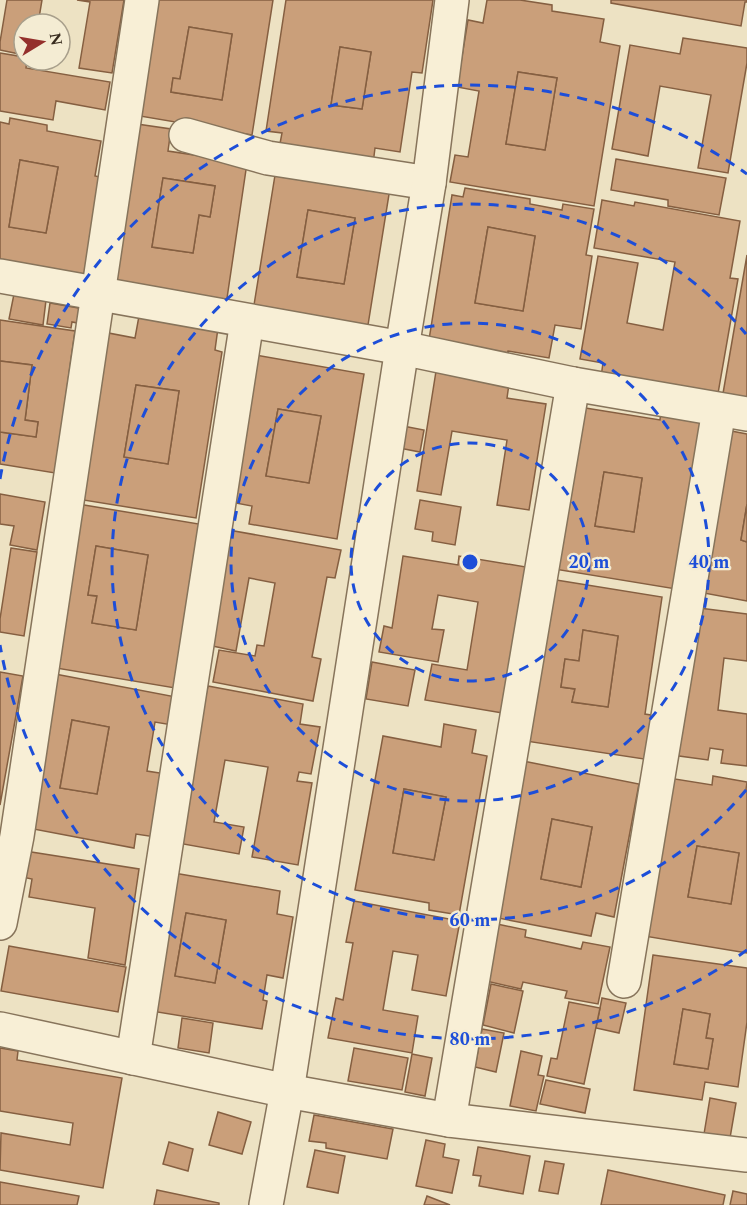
<svg xmlns="http://www.w3.org/2000/svg" width="747" height="1205" viewBox="0 0 747 1205" font-family="Spectral,serif">
<rect width="100%" height="100%" fill="#ede2c3"/>
<g fill="#ca9f7a" stroke="#855f41" stroke-width="1.5" fill-rule="evenodd">
<path d="M7,0h35l-4,24h-14v31l-24,-5v-8z"/>
<path d="M77,0h47l-12,73 -33,-5 11,-66z"/>
<path d="M158,0h115l-21,135 -124,-21 20,-48zM189,27l43,7 -10,66 -51,-8 2,-14 7,1z"/>
<path d="M286,0h147l-11,73 -10,-1 -12,80 -25,-4 -2,16 -94,-15 3,-16 -16,-2zM340,47l31,5 -9,57 -31,-4z"/>
<path d="M487,0h33l32,5v6l52,8 -4,23 20,4 -26,160 -144,-24 5,-27 13,2 11,-66 -22,-4 11,-67 15,3zM518,72l39,6 -12,72 -39,-6z"/>
<path d="M611,0h136v2h-2l-4,24 -130,-23z"/>
<path d="M189,27l43,7 -10,66 -51,-8 2,-14 7,1z"/>
<path d="M683,38l64,10v15l-19,110 -30,-5 13,-73 -51,-9 -12,70 -36,-7 18,-104 50,9z"/>
<path d="M340,47l31,5 -9,57 -31,-4z"/>
<path d="M0,53l24,4v3h3l-1,8 84,14 -5,28 -49,-9 -3,19 -53,-9z"/>
<path d="M518,72l39,6 -12,72 -39,-6z"/>
<path d="M10,118l37,7v6l54,10 -6,35 15,3 -18,103 -92,-16v-144l9,2zM20,160l38,7 -12,66 -37,-6z"/>
<path d="M137,124l34,5 -3,22 79,12 -21,142 -115,-18zM163,178l52,8 -5,31 -11,-2 -6,38 -41,-6z"/>
<path d="M616,159l110,19 -7,37 -51,-9v-6l-57,-10z"/>
<path d="M20,160l38,7 -12,66 -37,-6z"/>
<path d="M276,169l114,19 -22,137 -114,-20zM308,210l47,8 -11,66 -47,-7z"/>
<path d="M163,178l52,8 -5,31 -11,-2 -6,38 -41,-6z"/>
<path d="M465,188l65,11v5l32,6 1,-6 31,5 -8,46 6,1 -11,73 -26,-4 -6,33 -41,-7 -2,7 -78,-12 24,-151 11,2zM488,227l47,9 -12,75 -48,-8z"/>
<path d="M602,200l32,6 1,-4 105,19 -10,57 8,1 -22,126 -116,-21 3,-21 -23,-4 18,-103 40,7 -11,60 36,7 12,-68 -81,-14z"/>
<path d="M308,210l47,8 -11,66 -47,-7z"/>
<path d="M488,227l47,9 -12,75 -48,-8z"/>
<path d="M747,255v155l-26,-5z"/>
<path d="M14,294l32,6 -3,25 -34,-6z"/>
<path d="M50,303l40,7 -2,15 -16,-3 -1,6 -24,-4z"/>
<path d="M139,316l79,12 -3,22 7,2 -26,166 -119,-19 26,-167 32,6zM136,385l43,6 -11,73 -44,-7z"/>
<path d="M0,320l75,11 -20,142 -55,-9v-32l36,5 2,-15 -13,-2 7,-55 -32,-4z"/>
<path d="M250,354l114,20 -27,165 -88,-15 3,-18 -27,-5zM278,409l43,7 -12,67 -43,-7z"/>
<path d="M0,361l32,4 -7,55 13,2 -2,15 -36,-5z"/>
<path d="M437,365l73,12 -3,21 39,6 -17,106 -32,-5 10,-65 -55,-9 -11,64 -24,-4z"/>
<path d="M136,385l43,6 -11,73 -44,-7z"/>
<path d="M573,406l87,14 1,-9 48,2 -27,177 -134,-22zM604,472l38,6 -8,54 -39,-6z"/>
<path d="M278,409l43,7 -12,67 -43,-7z"/>
<path d="M403,426l21,4 -4,22 -21,-4z"/>
<path d="M721,429l26,5v70l-6,36 6,2v59l-54,-10z"/>
<path d="M604,472l38,6 -8,54 -39,-6z"/>
<path d="M0,494l45,8 -8,48 -27,-5 4,-19 -14,-2z"/>
<path d="M420,500l41,7 -6,38 -23,-4 1,-9 -18,-3z"/>
<path d="M78,504l133,22 -30,163 -137,-23zM96,546l52,9 -12,75 -44,-7 5,-27 -9,-1z"/>
<path d="M747,504v38l-6,-2z"/>
<path d="M223,529l118,21 -6,28 -8,-1 -15,80 9,2 -8,42 -100,-19 6,-32 36,6 2,-11 7,1 11,-63 -26,-5 -13,73 -33,-7z"/>
<path d="M96,546l52,9 -12,75 -44,-7 5,-27 -9,-1z"/>
<path d="M11,548l26,4 -13,84 -24,-4v-13z"/>
<path d="M403,556l55,9 1,-9 79,13 -24,146 -89,-15 7,-36 35,6 11,-68 -40,-7 -6,34 12,1 -6,32 -59,-10 5,-26 8,2z"/>
<path d="M550,579l112,18 -17,117 19,3 -7,44 -138,-21zM583,630l35,6 -10,71 -36,-5 3,-13 -14,-2 4,-28 14,2z"/>
<path d="M691,607l56,7v47l-23,-3 -6,52 29,4v52l-26,-3 2,-13 -13,-2 -2,12 -36,-5z"/>
<path d="M583,630l35,6 -10,71 -36,-5 3,-13 -14,-2 4,-28 14,2z"/>
<path d="M372,662l43,8 -7,36 -42,-7z"/>
<path d="M0,672l23,4 -23,129z"/>
<path d="M55,674l121,23 -4,28 -17,-3 -8,49 26,4 -11,63 -26,-4 -2,14 -106,-20zM72,720l37,7 -12,67 -37,-6z"/>
<path d="M208,686l95,18 -3,20 20,3 -9,47 -12,-2 -2,9 15,2 -14,82 -46,-8 16,-90 -43,-7 -11,62 30,5 -5,27 -67,-12z"/>
<path d="M72,720l37,7 -12,67 -37,-6z"/>
<path d="M444,724l32,6 -4,23 15,3 -28,159 -30,-5v-7l-74,-13 28,-154 58,11zM404,789l42,8 -12,63 -41,-7z"/>
<path d="M523,761l116,23 -25,133 -18,-4 -5,23 -98,-19zM552,819l40,8 -11,60 -40,-8z"/>
<path d="M713,776l34,6 -1,8h1v163l-103,-17 25,-158 43,7zM697,846l42,7 -8,51 -43,-7z"/>
<path d="M404,789l42,8 -12,63 -41,-7z"/>
<path d="M552,819l40,8 -11,60 -40,-8z"/>
<path d="M697,846l42,7 -8,51 -43,-7z"/>
<path d="M25,851l114,18 -14,96 -37,-7 7,-50 -66,-11 3,-18 -10,-2z"/>
<path d="M168,872l112,19 -3,23 16,3 -10,61 -16,-3 -4,25 4,1 -5,28 -117,-19zM186,913l40,7 -11,63 -40,-7z"/>
<path d="M354,901l106,20 -14,75 -34,-6 6,-35 -25,-4 -10,59 35,6 -6,37 -84,-15 8,-40 7,2 10,-57 -7,-1z"/>
<path d="M186,913l40,7 -11,63 -40,-7z"/>
<path d="M497,924l29,6 -1,7 56,12 2,-7 27,5 -12,57 -33,-6 2,-7 -44,-9 -2,7 -35,-8z"/>
<path d="M9,946l117,21 -8,45 -117,-21z"/>
<path d="M653,955l94,13v54l-9,65 -33,-5 -3,18 -68,-10zM683,1009l27,5 -4,24 7,1 -5,30 -34,-5z"/>
<path d="M491,984l32,7 -9,42 -31,-8z"/>
<path d="M602,998l24,5 -7,30 -23,-5z"/>
<path d="M569,1002l31,6 -16,76 -37,-8 4,-18 6,1z"/>
<path d="M683,1009l27,5 -4,24 7,1 -5,30 -34,-5z"/>
<path d="M182,1018l31,5 -4,30 -31,-5z"/>
<path d="M482,1029l22,4 -8,39 -21,-5z"/>
<path d="M0,1048l18,3 -1,9 105,18 -19,110 -103,-18 1,-37 69,12 3,-22 -73,-12z"/>
<path d="M354,1048l54,10 -6,32 -54,-9z"/>
<path d="M521,1051l21,5 -4,19 6,1 -8,35 -26,-5z"/>
<path d="M412,1054l20,4 -7,38 -20,-4z"/>
<path d="M546,1080l44,9 -5,24 -45,-9z"/>
<path d="M710,1098l26,5 -6,35 -26,-4z"/>
<path d="M218,1112l33,10 -9,32 -33,-9z"/>
<path d="M314,1115l79,14 -6,30 -61,-11v-5l-17,-2z"/>
<path d="M426,1140l19,4 -2,13 16,3 -7,33 -36,-7z"/>
<path d="M169,1142l24,7 -5,22 -25,-7z"/>
<path d="M478,1147l52,9 -7,38 -44,-8 2,-10 -8,-1z"/>
<path d="M315,1150l30,6 -7,37 -31,-6z"/>
<path d="M545,1161l19,3 -6,30 -19,-3z"/>
<path d="M608,1170l117,25 -2,10h-122z"/>
<path d="M0,1182l79,14 -2,9h-77z"/>
<path d="M157,1190l62,13v2h-65z"/>
<path d="M733,1191l14,3v11h-17z"/>
<path d="M427,1196l23,9h-26z"/>
</g>
<g fill="none" stroke-linecap="round" stroke-linejoin="round">
<g stroke="#87745b" stroke-width="36">
<g id="street">
<path d="M186,135l82,23 161,25"/>
<path d="M0,276l402,72 171,36 174,30"/>
<path d="M0,923l17,-87 125,-836"/>
<path d="M624,981l95,-571"/>
<path d="M0,1029l287,62 162,29 298,35"/>
<path d="M133,1058l114,-737"/>
<path d="M449,1120l124,-736"/>
<path d="M266,1205l21,-114 115,-743 27,-165 23,-183"/>
</g>
</g>
<use href="#street" stroke="#f8efd6" stroke-width="33"/>
</g>
<g fill="none" stroke="#1d4ed8" stroke-width="3" stroke-dasharray="10 8">
<circle cx="470" cy="562" r="119"/>
<circle cx="470" cy="562" r="239"/>
<path d="M746 790A358 358 0 1 1 746 334"/>
<path d="M747 950A477 477 0 0 1 0 645M0 479A477 477 0 0 1 747 174"/>
</g>
<circle cx="470" cy="562" r="9" fill="#1d4ed8" stroke="#f4ecd3" stroke-width="3"/>
<g font-size="18" text-anchor="middle" font-weight="bold" fill="#1d4ed8" stroke="#f4ecd3" stroke-width="4.5" stroke-linejoin="round" paint-order="stroke">
<text x="589" y="568">20 m</text>
<text x="709" y="568">40 m</text>
<text x="470" y="926">60 m</text>
<text x="470" y="1045">80 m</text>
</g>
<g transform="translate(42 42) rotate(79)"><circle r="28" fill="#f4ecd3" stroke="#a89f8b" stroke-width="1.5"/>
<path d="M0-4.5L10 22L0 15L-10 22Z" fill="#94302c"/>
<text y="-9" font-size="16" font-weight="bold" text-anchor="middle" fill="#372b1e">N</text>
</g>
</svg>
